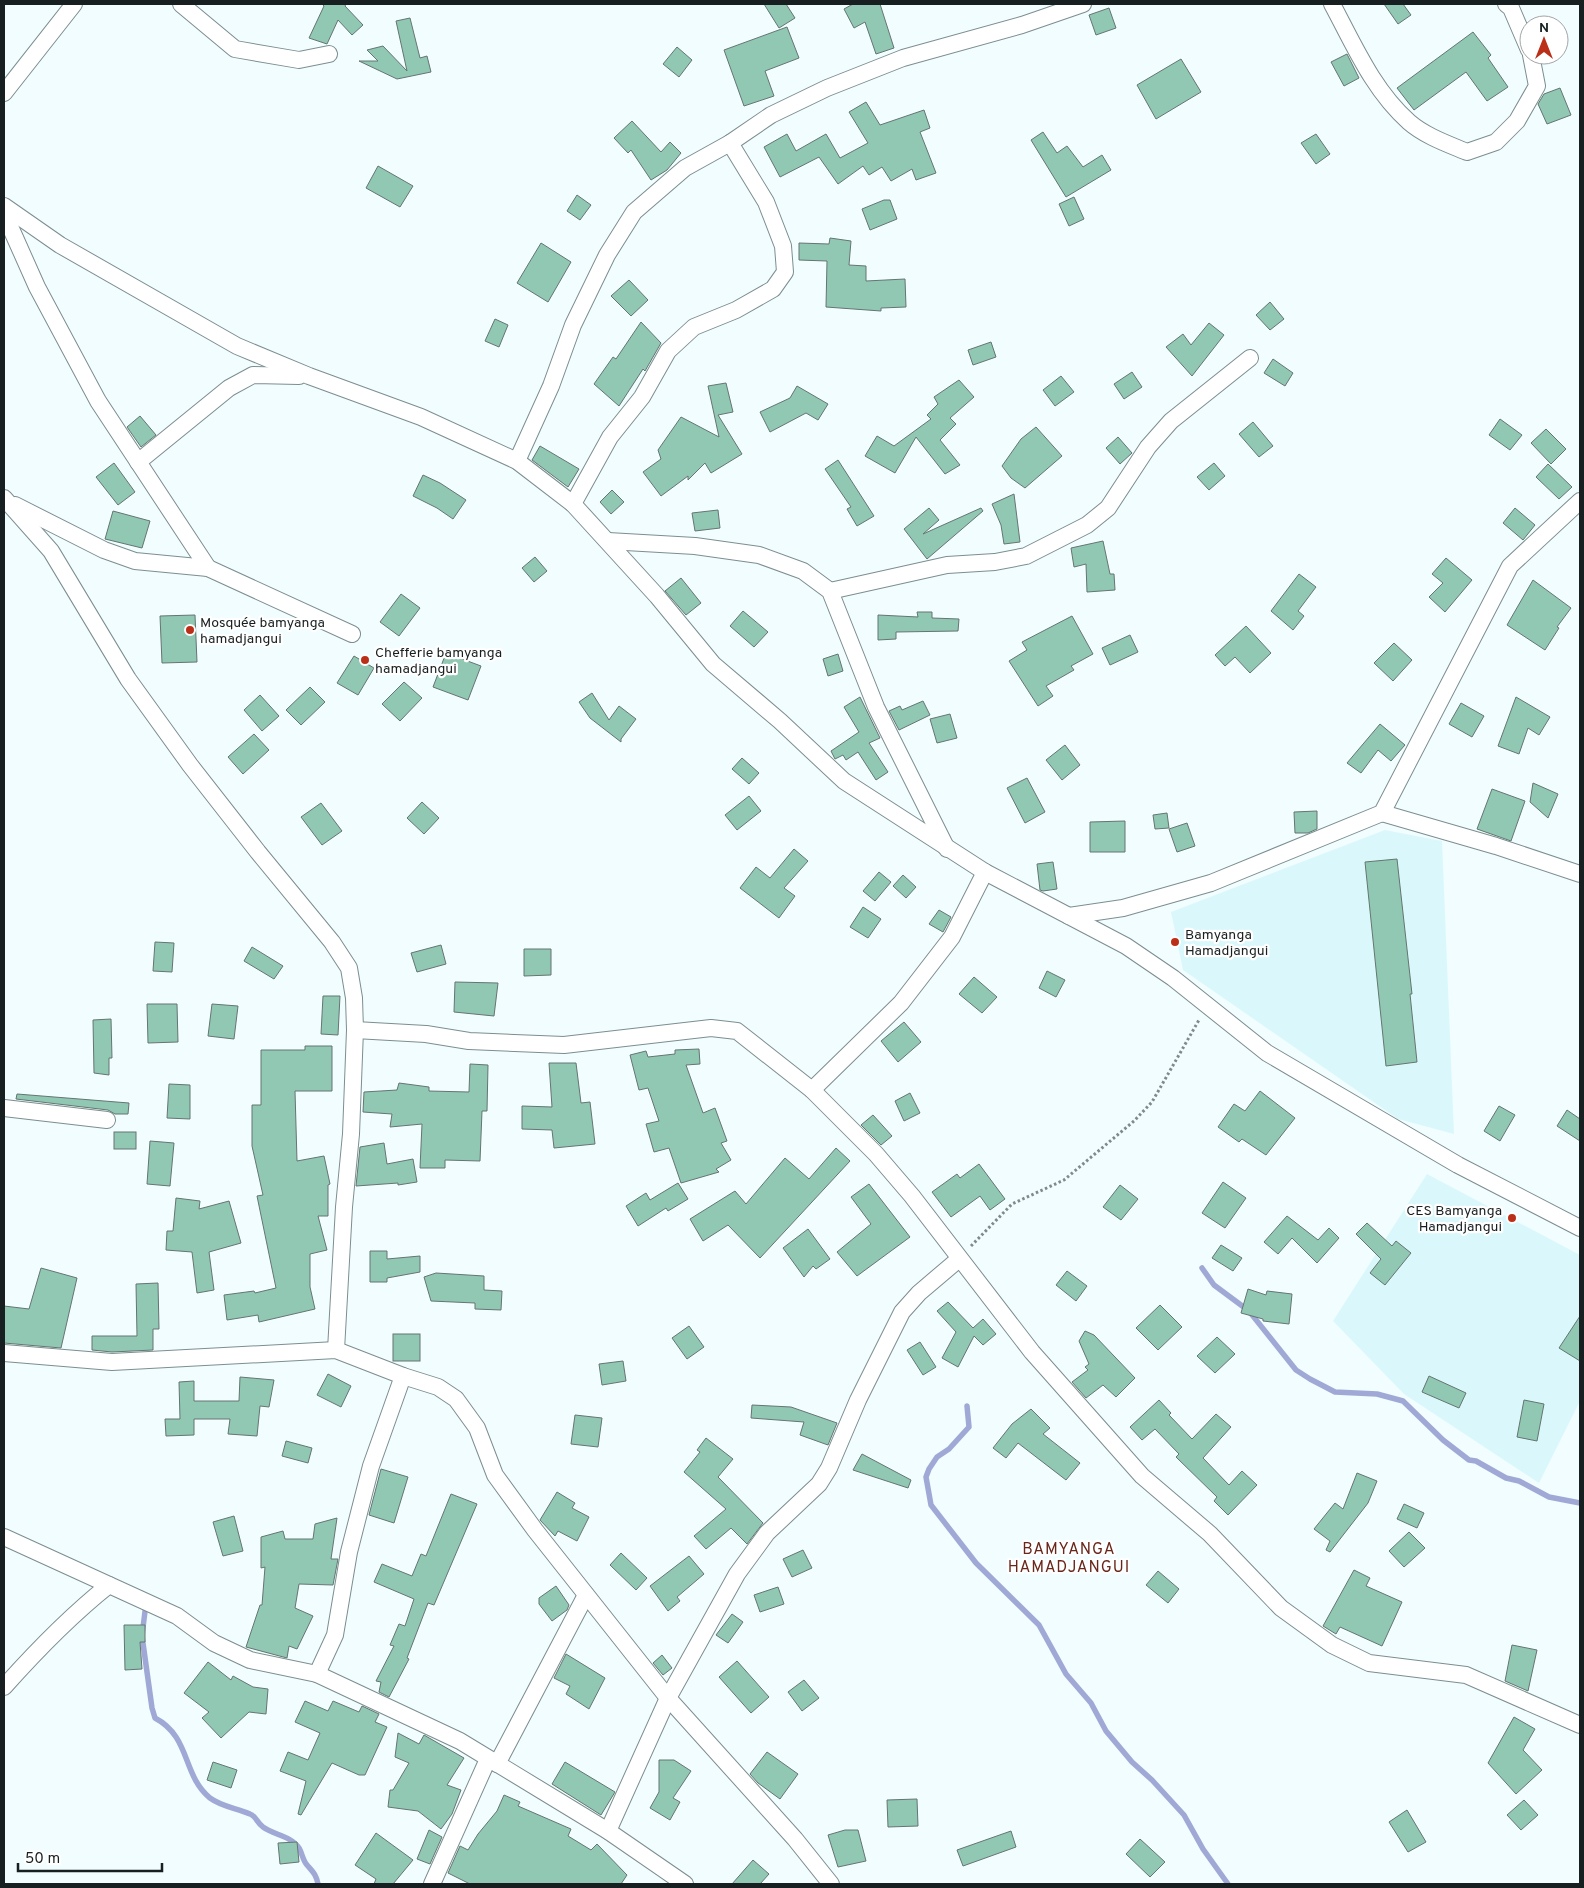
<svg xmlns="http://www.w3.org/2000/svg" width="1584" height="1888" viewBox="0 0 1584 1888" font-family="Overpass,sans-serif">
<rect width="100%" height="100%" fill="#f2fdff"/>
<g fill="#daf8fb">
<path d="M1385,830l57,11 12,293 -56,-15 -215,-149 -12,-58z"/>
<path d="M1427,1174l153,81v146l-41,82 -135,-89 -71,-73z"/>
</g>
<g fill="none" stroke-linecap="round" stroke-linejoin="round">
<g stroke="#a0a9d5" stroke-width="5.5">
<path d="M1202,1268l12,17 35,26 47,59 14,9 25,13 42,2 26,7 40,39 26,20 7,1 30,17 13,3 30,16 31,6"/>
<path d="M967,1406l2,21 -20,22 -12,8 -8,12 -3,8 5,28 45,58 63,62 27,49 25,29 15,28 26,31 20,18 32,35 19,34 25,35"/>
<path d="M146,1603l-4,33 10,72 3,10c36,19 27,57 55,80 12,9 27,10 40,16 6,2 7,9 13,13 11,8 28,9 36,21 3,5 4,13 8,17 6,7 9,9 11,19"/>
</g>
</g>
<g fill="#90c8b4" stroke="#65756f">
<path d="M322,4h24l-1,2 18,19 -11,10 -14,-15 -11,24 -18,-6 15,-32z"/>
<path d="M764,4h22l9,14 -16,10z"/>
<path d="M853,4h27l14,44 -18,6 -11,-32 -11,6 -10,-19z"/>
<path d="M1384,4h19l8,11 -13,9z"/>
<path d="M1109,8l7,20 -20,7 -7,-20z"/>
<path d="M410,18l10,40 7,-2 4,16 -34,7 -38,-18h19l-11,-11 16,-4 24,25 -11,-50z"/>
<path d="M787,27l12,31 -34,13 9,25 -30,10 -20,-56z"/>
<path d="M1473,32l18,23 -3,3 20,29 -21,14 -21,-29 -52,38 -17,-22z"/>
<path d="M677,47l15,13 -13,17 -16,-13z"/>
<path d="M1347,54l12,24 -15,8 -13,-24z"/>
<path d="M1181,59l20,33 -45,27 -19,-34z"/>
<path d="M1560,88l11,27 -24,9 -9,-20 6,-10z"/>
<path d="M866,102l14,23 44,-15 6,18 -10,4 16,41 -20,7 -4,-11 -21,12 -9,-14 -13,8 -6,-9 -25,18 -19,-27 -39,20 -16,-30 23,-13 9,17 30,-17 14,24 28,-15 -19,-31z"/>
<path d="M632,121l29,31 9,-10 11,11 -14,17 -16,10 -20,-30 -3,3 -14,-15z"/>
<path d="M1043,132l14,21 10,-7 16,21 19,-12 9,15 -45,27 -35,-57z"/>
<path d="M1316,134l14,20 -14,10 -15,-21z"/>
<path d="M378,166l35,20 -13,21 -34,-19z"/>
<path d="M577,195l14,10 -11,15 -13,-9z"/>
<path d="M1074,197l10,22 -15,7 -10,-22z"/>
<path d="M884,200h6l7,19 -27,11 -8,-21z"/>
<path d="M830,238l21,3 -2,24 17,1v15l39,-2 1,28 -25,1v3l-55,-4 1,-46 -28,-1v-17l30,1z"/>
<path d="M541,243l30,19 -23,40 -31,-19z"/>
<path d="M629,280l19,20 -17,16 -20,-20z"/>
<path d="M1270,302l14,17 -14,11 -14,-15z"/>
<path d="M495,319l13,6 -9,22 -14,-6z"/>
<path d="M641,322l20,21 -16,28 -2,-2 -24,37 -25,-22 19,-27 3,2z"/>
<path d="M1209,323l15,12 -32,41 -26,-29 17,-13 8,11z"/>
<path d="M991,342l5,15 -23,8 -5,-15z"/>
<path d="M1273,359l20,14 -8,13 -21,-13z"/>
<path d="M1132,372l10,15 -18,12 -10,-15z"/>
<path d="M1061,376l13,16 -19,14 -12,-16z"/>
<path d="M959,380l15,17 -24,21 6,6 -16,16 20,25 -15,9 -29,-37 -21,36 -30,-17 12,-20 17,10 37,-27 -4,-4 11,-11 -4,-7z"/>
<path d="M726,383l7,29 -15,3 24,39 -31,19 -6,-10 -17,17v-4l-27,20 -18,-24 18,-13 -3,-9 23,-33 38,20 -11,-51z"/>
<path d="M797,386l31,18 -10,16 -12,-7 -36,19 -10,-20 30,-14z"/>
<path d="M140,416l16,19 -15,12 -14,-20z"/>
<path d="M1500,419l22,16 -12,15 -21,-15z"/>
<path d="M1253,422l20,24 -14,11 -20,-23z"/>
<path d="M1036,427l26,29 -37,32 -14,-10 -9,-12 19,-27z"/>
<path d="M1546,429l20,20 -15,15 -20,-21z"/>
<path d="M1118,437l14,16 -12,11 -14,-16z"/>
<path d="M540,446l39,23 -11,18 -36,-27z"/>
<path d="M838,460l36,56 -17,10 -10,-17 4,-2 -26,-38z"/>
<path d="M114,463l21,29 -17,13 -22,-28z"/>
<path d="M1214,463l11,13 -16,14 -12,-13z"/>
<path d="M1548,464l24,23 -13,12 -23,-22z"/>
<path d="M423,475l17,8 26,17 -13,19 -16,-11 -24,-12z"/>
<path d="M612,490l12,12 -13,12 -11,-12z"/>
<path d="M1014,494l6,48 -16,2 -3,-19 -9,-21z"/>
<path d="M929,508l10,12 -16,14 58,-26 2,3 -56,48 -23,-30z"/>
<path d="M1515,508l20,17 -12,15 -20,-17z"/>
<path d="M718,510l2,18 -25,3 -3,-18z"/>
<path d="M113,511l37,10 -8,27 -37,-9z"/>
<path d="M1103,541l7,33h4l1,16 -28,2 -1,-28 -12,3 -3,-19z"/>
<path d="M535,557l12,14 -13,11 -12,-14z"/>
<path d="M1446,558l26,22 -27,32 -16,-15 14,-14 -11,-9z"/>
<path d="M1299,574l17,13 -18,24 6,5 -11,14 -22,-19z"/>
<path d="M681,578l20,25 -15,12 -21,-24z"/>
<path d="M1533,580l38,28 -14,19 2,1 -14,22 -38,-25z"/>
<path d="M401,594l19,14 -21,28 -19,-14z"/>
<path d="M743,611l25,21 -14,15 -24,-21z"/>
<path d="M917,612h15v6l27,1 -1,12 -62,1v7l-18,1v-25l40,2z"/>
<path d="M195,615l2,47 -35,1 -2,-47z"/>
<path d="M1072,616l21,38 -22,12 3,4 -28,16 7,10 -15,10 -29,-45 18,-11 -5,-8z"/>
<path d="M1246,626l25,27 -21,20 -15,-16 -10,9 -10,-11z"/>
<path d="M1130,635l8,17 -28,13 -8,-17z"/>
<path d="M1394,643l18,17 -19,21 -19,-18z"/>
<path d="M446,653l35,13 -13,34 -35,-13z"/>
<path d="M838,654l5,17 -15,5 -5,-17z"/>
<path d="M354,656l20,12 -16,27 -21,-12z"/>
<path d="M404,682l18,16 -22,23 -18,-17z"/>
<path d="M310,687l15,15 -24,23 -15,-15z"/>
<path d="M592,693l17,27 10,-14 17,13 -15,20v3l-31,-24 -11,-16z"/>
<path d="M260,695l19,21 -17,15 -18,-21z"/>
<path d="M860,697l20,41 -11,5 19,29 -12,8 -18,-28 -12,8 -3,-5 -8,4 -4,-8 28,-19 -15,-25z"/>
<path d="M1516,697l34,20 -11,18 -11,-7 -9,26 -21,-8z"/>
<path d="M923,701l7,14 -31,15 -10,-19 11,-5 2,4z"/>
<path d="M1461,703l23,13 -12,21 -23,-13z"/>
<path d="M950,714l7,24 -20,5 -7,-24z"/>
<path d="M1380,724l25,21 -14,16 -13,-11 -17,23 -14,-10z"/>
<path d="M254,734l15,16 -26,24 -15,-17z"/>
<path d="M1065,745l15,20 -18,15 -16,-20z"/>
<path d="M742,758l17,15 -10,11 -17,-15z"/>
<path d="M1027,778l18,34 -20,11 -18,-35z"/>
<path d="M1533,783l25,11 -10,24 -18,-16z"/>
<path d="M1492,789l33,12 -14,40 -34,-12z"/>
<path d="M749,796l12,15 -24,19 -12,-15z"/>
<path d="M422,802l17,16 -15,16 -17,-16z"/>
<path d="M321,803l21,28 -20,14 -21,-28z"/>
<path d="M1317,811v18l-9,4h-13l-1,-21z"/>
<path d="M1167,813l2,15 -14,1 -2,-14z"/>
<path d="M1125,821v31h-35v-30z"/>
<path d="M1187,823l8,23 -18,6 -8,-23z"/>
<path d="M794,849l14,12 -24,27 11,8 -16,22 -39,-30 16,-21 14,11z"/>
<path d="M1397,859l15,135h-2l7,68 -31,4 -21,-204z"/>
<path d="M1053,862l4,27 -14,2 -3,-1 -3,-26z"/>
<path d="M879,872l12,10 -16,19 -12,-10z"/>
<path d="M903,875l13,12 -10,11 -13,-12z"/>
<path d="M863,907l18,12 -13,19 -18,-11z"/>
<path d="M939,910l12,7 -8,15 -14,-8z"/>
<path d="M155,942l19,1 -2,29 -19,-1z"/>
<path d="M441,945l5,19 -29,8 -6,-19z"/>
<path d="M252,947l31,19 -9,13 -30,-18z"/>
<path d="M524,949h27v26l-27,1z"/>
<path d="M1047,971l18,9 -9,17 -17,-9z"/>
<path d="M974,977l23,20 -15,16 -23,-19z"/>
<path d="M455,982l43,1 -4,33 -40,-4z"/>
<path d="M323,996h17l-2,39 -17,-1z"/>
<path d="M147,1004h30l1,38 -30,1z"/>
<path d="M212,1004l26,2 -4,33 -26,-3z"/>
<path d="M111,1019l1,39h-3v17l-15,-2 -1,-53z"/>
<path d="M904,1022l17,20 -23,20 -17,-21z"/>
<path d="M305,1046h27v45h-37l2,70 27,-5 6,28 -2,1v31h-10l9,34 -17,4v33l5,22 -56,13 -1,-7 -31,5 -3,-25 30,-4 1,2 21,-5 -19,-92 6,-1 -11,-49v-41h9v-55h44z"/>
<path d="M699,1049l1,15 -14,1 17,48 12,-5 12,33 -6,2 10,17 -15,9 3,3 -38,11 -12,-35 -15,4 -8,-28 13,-3 -11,-33 -9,2 -9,-35 16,-4 2,6 27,-3v-4z"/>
<path d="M549,1063h27l5,40 9,-1 5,42 -41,4 -2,-18 -30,-1v-23l30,1z"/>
<path d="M470,1064l18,1 -1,46h-5l-2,50 -35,-1v8h-25l2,-44 -32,3 2,-13 -29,-2 1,-20 33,-2 2,-7 30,4v4l40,1z"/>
<path d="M169,1084l21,1v34l-23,-1z"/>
<path d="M1260,1091l35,27 -29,37 -24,-16 -3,3 -21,-15 16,-23 11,7z"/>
<path d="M910,1093l10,20 -16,8 -9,-20z"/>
<path d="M17,1094l112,9 -1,11h-13l-7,-4 -92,-11z"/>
<path d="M1499,1106l16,9 -15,26 -16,-10z"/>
<path d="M1567,1110l13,9v22l-23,-15z"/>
<path d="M873,1115l19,21 -11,9 -20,-20z"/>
<rect x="114" y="1132" width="22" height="17"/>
<path d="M150,1141l24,2 -4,43 -23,-2z"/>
<path d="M384,1143l3,21 26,-5 4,23 -19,3v-2l-42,3 4,-39z"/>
<path d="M836,1148l14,13 -90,97 -32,-33 -25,16 -13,-22 45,-28 11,13 39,-46 24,21z"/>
<path d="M979,1164l26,35 -15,11 -10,-14 -29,21 -19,-25 25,-18 3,4z"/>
<path d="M1223,1182l23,16 -21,30 -23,-15z"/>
<path d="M678,1183l10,16 -20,12 -2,-3 -28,18 -12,-20 20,-13 4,7z"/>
<path d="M869,1184l41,53 -53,39 -20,-24 34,-28 -20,-27z"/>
<path d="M1120,1185l18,14 -17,21 -18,-13z"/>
<path d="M176,1198l24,3 -1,8 30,-8 12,42 -32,9 5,38 -17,3 -5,-41 -26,-2 1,-19h6z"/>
<path d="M1287,1216l31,24 11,-12 10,10 -22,25 -25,-25 -14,16 -14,-12z"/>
<path d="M1367,1223l25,23 4,-5 15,12 -26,32 -15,-12 11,-14 -25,-25z"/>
<path d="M808,1229l22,30 -14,10 -3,-3 -9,11 -21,-29z"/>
<path d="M1221,1245l21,13 -9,13 -21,-13z"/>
<path d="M370,1251h17v8l33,-3v16l-33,6v4h-17z"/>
<path d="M41,1268l36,10 -16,70 -57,-5v-37l25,3z"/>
<path d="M1067,1271l20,15 -11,15 -20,-16z"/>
<path d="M436,1273l48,3v14l18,1 -1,19 -26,-1v-6l-44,-2 -7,-24z"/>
<path d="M158,1283l1,46h-6v21l-41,2 -20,-2v-14h45l-1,-52z"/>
<path d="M1248,1289l18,6 1,-4 25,3 -3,30 -26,-3v-2l-22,-6z"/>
<path d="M948,1302l25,26 10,-9 13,15 -13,11 -9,-9 -16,31 -16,-9 14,-26 -19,-21z"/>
<path d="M1160,1305l22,22 -24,23 -22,-22z"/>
<path d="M1580,1316v45l-21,-13z"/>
<path d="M689,1326l15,21 -17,12 -15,-21z"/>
<path d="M1085,1331l9,4 41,43 -19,19 -13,-12 -17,13 -14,-16 16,-12 -3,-3 4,-3 -10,-23z"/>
<rect x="393" y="1334" width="27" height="27"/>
<path d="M1217,1337l18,17 -20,19 -18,-17z"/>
<path d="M920,1342l16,25 -13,8 -16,-25z"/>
<path d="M623,1361l3,20 -24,4 -3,-21z"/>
<path d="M328,1374l23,12 -10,21 -24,-12z"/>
<path d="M1429,1376l37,17 -7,15 -37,-16z"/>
<path d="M240,1377l34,3 -5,27 -9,-1 -3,30 -29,-2 2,-15h-36v16l-28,1 -1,-17h15l-1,-37 15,-1v20h45z"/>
<path d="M1159,1400l12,13 -2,2 23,24 24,-25 15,13 -28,31 26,27 13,-14 15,14 -29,30 -14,-14 3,-4 -41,-40 3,-3 -24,-25 -13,11 -12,-13z"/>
<path d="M1524,1400l20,4 -7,37 -20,-4z"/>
<path d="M752,1405l39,2 46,16 -9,22 -28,-10 4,-13 -53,-4z"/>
<path d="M1031,1409l19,19 -7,6 37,29 -14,17 -48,-37 -12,15 -13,-10 19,-24z"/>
<path d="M575,1415l27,3 -4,29 -27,-3z"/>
<path d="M706,1438l27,21 -15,18 45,46 -16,21 -16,-16 -25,21 -12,-13 32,-27 -42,-37 16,-20 -3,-2z"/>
<path d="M286,1441l26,7 -4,15 -26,-7z"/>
<path d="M862,1454l49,26 -3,8 -55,-18z"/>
<path d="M381,1469l27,8 -14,46 -25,-8z"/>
<path d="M1357,1473l20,8 -9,22 -38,49 -4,-2 4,-9 -16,-12 21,-26 8,6z"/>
<path d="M557,1492l18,11 -3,5 17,9 -12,24 -19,-10 -3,5 -15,-16z"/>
<path d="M451,1494l26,10 -43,101 -6,-2 -21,55 2,1 -20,38 -10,-5 2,-10 -5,-1 18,-35 -4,-1 9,-21 6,2 9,-27 -40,-17 8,-18 30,12 9,-22 5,2z"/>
<path d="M1404,1504l20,9 -7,15 -20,-9z"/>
<path d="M234,1516l9,35 -20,5 -10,-34z"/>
<path d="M337,1518l-6,41h7l-5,26 -34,-1 -4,24 18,8 -16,33 -8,-3 -2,12 -41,-11 14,-42h2l3,-38 -4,1v-31l22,-6 2,8h28l2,-15z"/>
<path d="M1409,1532l16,16 -21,19 -15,-16z"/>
<path d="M803,1550l9,18 -20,9 -9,-18z"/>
<path d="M621,1553l26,25 -11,12 -26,-25z"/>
<path d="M689,1556l15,18 -27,23 3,4 -12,10 -18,-25z"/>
<path d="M1354,1570l16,8 -4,8 36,16 -20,44 -42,-19 -4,7 -13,-8z"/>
<path d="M1158,1571l21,18 -11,14 -22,-18z"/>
<path d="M556,1586l13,19 -2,5 -15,11 -13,-17v-6z"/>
<path d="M778,1587l6,17 -24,8 -6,-17z"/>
<path d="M732,1614l11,8 -15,21 -12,-8z"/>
<path d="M124,1625h21v17h-5l2,27 -17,1z"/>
<path d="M1512,1645l25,5 -9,41 -23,-10z"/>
<path d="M566,1654l39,24 -16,31 -23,-15 4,-8 -16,-8z"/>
<path d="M662,1655l10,13 -9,7 -10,-12z"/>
<path d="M737,1661l32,36 -18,16 -32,-36z"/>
<path d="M208,1662l23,18 2,-4 20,11 15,2 -2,25 -17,-2 -28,26 -19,-20 7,-6 -25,-19z"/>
<path d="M804,1680l15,18 -17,13 -14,-19z"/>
<path d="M305,1701l23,10 5,-10 26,11 3,-6 17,8 -4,8 12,5 -22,48h-6l-27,-12 -31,52 -3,-1 8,-33 -26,-10 8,-19 20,8 12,-27 -25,-11z"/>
<path d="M1514,1717l21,12 -12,21 19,20 -26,24 -28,-31z"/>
<path d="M398,1733l21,11 5,-9 40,23 -17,27 14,5 -9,24 -11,15 -23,-18 -30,-4 2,-17h3l16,-27 -14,-6z"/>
<path d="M767,1752l31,22 -18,25 -22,-16 -8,-9z"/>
<path d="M659,1760h15l17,11 -18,27 7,4 -10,18 -20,-12 9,-16z"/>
<path d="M213,1762l24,8 -6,18 -24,-8z"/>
<path d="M565,1762l50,30 -14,23 -49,-31z"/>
<path d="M504,1795l16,7 -2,4 53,23 -3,7 23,14 6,-6 30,31 -6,9h-151l-22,-11 12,-27 8,4 10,-16 19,-23z"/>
<path d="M917,1799l1,27 -30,1 -1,-27z"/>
<path d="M1524,1800l14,15 -17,15 -14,-15z"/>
<path d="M1407,1810l19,32 -18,10 -19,-30z"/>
<path d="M429,1830l13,7 -12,27 -13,-5z"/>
<path d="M845,1830h13l8,31 -28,6 -10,-32z"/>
<path d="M1011,1831l5,16 -53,19 -6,-16z"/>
<path d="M376,1833l37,27 -20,24h-19l2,-5 -21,-14z"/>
<path d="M1140,1839l25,23 -15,15 -24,-23z"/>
<path d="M297,1842l2,20 -19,2 -2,-21z"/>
<path d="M753,1860l16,14 -9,10h-28z"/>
</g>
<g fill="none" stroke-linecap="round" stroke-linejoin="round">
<g stroke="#7c8e90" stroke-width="18">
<g id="minor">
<path d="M181,4l54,45 64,11 30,-6"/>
<path d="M1332,4c22,41 41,86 77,118 16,14 39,22 58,30l29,-10 21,-21 20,-35 -6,-31"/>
<path d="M1506,4l5,4 18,42"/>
<path d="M4,93l70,-89"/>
<path d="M4,206l56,39 177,101 72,30 112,41 96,44 56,43 84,92 56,68 67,57 64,60 141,91 141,74 47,32 94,75 191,112 122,63"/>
<path d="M4,213l33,74 61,114 110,167"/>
<path d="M517,461l34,-75 22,-61 34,-70 27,-43 51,-44 45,-25 41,-28 56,-27 76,-30 119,-33 61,-21"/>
<path d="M138,462l91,-74 24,-13 46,1"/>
<path d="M4,498l47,53 77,128 62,86 68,87 74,90 17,26 5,30 1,32 -4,104 -7,73 -8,143"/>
<path d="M573,504l37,-67 32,-40 26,-46 26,-24 42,-17 37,-21 12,-17 -2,-26 -17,-44 -36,-59"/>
<path d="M15,505l89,45 31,11 73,7 144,66"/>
<path d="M608,541l87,5 64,9 44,16 27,20 46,116 71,142"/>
<path d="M830,591l117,-26 48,-3 31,-6 61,-31 21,-17 40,-61 23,-26 79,-63"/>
<path d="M1382,813l114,33 84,28"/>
<path d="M1069,916l54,-8 88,-25 171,-70 128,-247 70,-65"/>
<path d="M355,1030l71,4 43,7 95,4 147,-17 26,3 75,59 64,64 36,42 120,156 110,124 68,58 71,74 51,37 37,18 97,12 114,50"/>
<path d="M812,1090l89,-87 51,-66 33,-65"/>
<path d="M4,1108l103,12"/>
<path d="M4,1353l108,9 224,-12 67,26 35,11 18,12 21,29 18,47 40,55 133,168 127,141 36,45"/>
<path d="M4,1537l173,79 37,27 36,17 67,14 143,67 148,90 77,53"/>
<path d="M317,1674l18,-39 14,-83 22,-86 32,-90"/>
<path d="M4,1687c33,-37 66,-71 105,-102"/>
<path d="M497,1764l89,-169"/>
<path d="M608,1831l60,-133 69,-124 30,-41 52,-49 10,-16 29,-68 44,-88 17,-19 40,-34"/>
<path d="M432,1884l56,-125"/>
</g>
</g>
<path stroke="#818a8b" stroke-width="3" stroke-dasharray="2.5 2.5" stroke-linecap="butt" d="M971,1246l41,-42 52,-24 70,-59 18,-19 47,-82"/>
<use href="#minor" stroke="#fff" stroke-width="16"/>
</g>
<g fill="#bb2f19" stroke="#fff" stroke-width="2">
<circle cx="190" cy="630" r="5"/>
<circle cx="365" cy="660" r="5"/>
<circle cx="1175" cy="942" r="5"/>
<circle cx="1512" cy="1218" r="5"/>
</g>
<g text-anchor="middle" stroke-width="4.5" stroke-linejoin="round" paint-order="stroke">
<g font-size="14" fill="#181f20" stroke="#fff" text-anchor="start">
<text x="200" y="627">Mosquée bamyanga<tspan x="200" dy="16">hamadjangui</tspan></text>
<text x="375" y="657">Chefferie bamyanga<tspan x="375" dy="16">hamadjangui</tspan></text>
<text x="1185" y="939">Bamyanga<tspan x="1185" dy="16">Hamadjangui</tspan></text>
<text x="1502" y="1215" text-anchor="end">CES Bamyanga<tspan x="1502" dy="16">Hamadjangui</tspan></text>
</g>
<g font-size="16" letter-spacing="1" fill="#69261a" stroke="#fff">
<text x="1069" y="1554">BAMYANGA<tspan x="1069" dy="18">HAMADJANGUI</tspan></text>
</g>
</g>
<rect width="1584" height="1888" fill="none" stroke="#181f20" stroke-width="10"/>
<g transform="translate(1544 40)"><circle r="24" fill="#ffffff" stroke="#a3a5a6"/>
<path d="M0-4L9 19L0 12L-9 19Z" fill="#bb2f19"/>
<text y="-8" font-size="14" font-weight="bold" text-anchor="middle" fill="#181f20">N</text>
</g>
<path d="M18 1863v8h144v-8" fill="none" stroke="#181f20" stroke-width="2.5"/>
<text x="25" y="1863" font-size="15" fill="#181f20" stroke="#ffffff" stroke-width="4" paint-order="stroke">50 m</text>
</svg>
